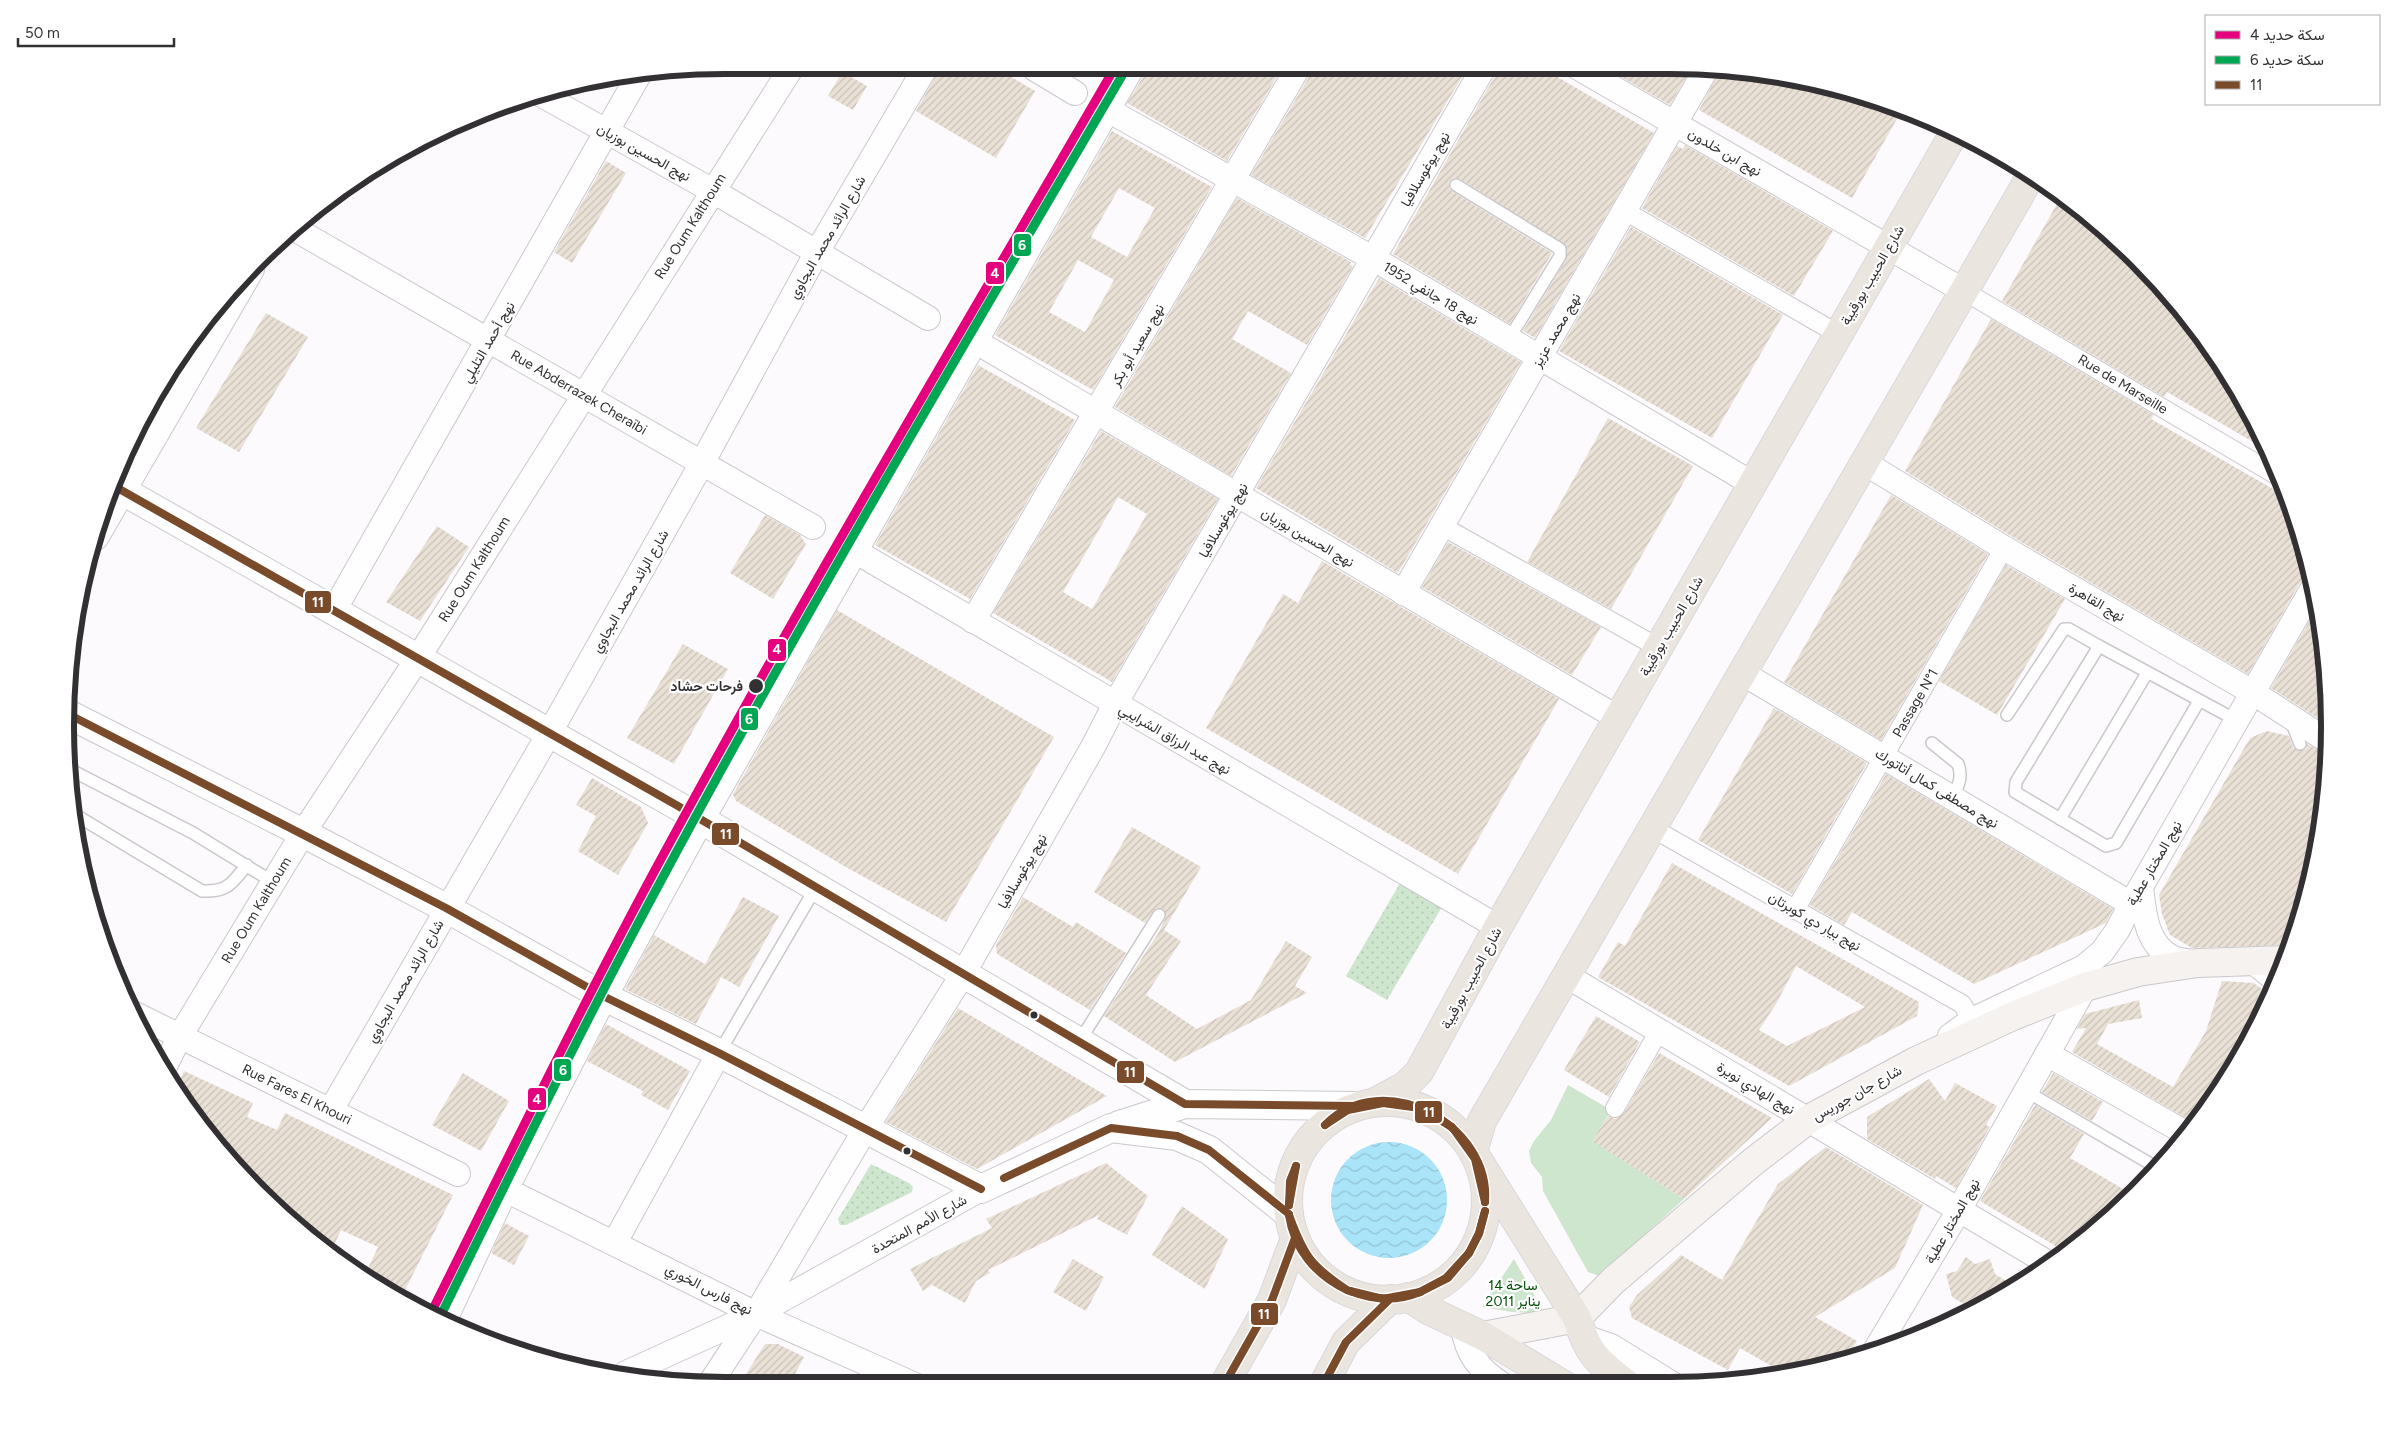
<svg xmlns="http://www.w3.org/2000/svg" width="2395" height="1451" viewBox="0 0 2395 1451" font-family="Figtree,Vazirmatn,sans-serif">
<defs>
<pattern id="grass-dots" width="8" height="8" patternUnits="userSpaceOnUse" patternTransform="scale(1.25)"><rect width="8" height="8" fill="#cfe6ce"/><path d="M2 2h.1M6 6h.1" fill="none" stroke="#b2c6b1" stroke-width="1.8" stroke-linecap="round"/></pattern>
<pattern id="water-waves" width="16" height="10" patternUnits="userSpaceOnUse" patternTransform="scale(1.25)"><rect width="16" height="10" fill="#aae4f8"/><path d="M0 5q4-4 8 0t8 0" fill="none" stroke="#93c4d5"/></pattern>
<pattern id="building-hatch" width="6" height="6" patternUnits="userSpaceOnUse" patternTransform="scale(1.25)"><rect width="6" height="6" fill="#eae1d6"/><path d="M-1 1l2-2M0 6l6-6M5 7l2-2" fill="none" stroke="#c9c1b8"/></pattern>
</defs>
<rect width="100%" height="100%" fill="#fcfafd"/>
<g fill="url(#grass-dots)">
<path d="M1400,883l42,24 -55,93 -41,-24z"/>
<path d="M871,1164l38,19 4,4 -1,5 -66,33h-6l-2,-6z"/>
</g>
<g fill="#cfe6ce">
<path d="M1568,1085l43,25 -18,31 91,58 -85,77 -11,-4 -45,-81 -1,-14 -11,-14 -2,-12 5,-10 17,-21z"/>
<path d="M1514,1259l31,55 -33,-2 -30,-5z"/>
<path d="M1429,1375l23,2 7,5 -1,3h-64l3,-6 9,5 2,-3z"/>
</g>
<circle fill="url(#water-waves)" cx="1389" cy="1200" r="58"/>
<g fill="url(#building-hatch)" fill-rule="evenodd">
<path d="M1468,67l-103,171 -114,-63 59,-100 2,-7z"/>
<path d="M1498,67h42l114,66 -119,205 -12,-7 43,-71 1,-14 -107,-67 -7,-1 -4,4v6l3,3 100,62 -42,71 -117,-70 103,-180z"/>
<path d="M1604,67h88l-22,38z"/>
<path d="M1282,68l-55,93 -100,-58 16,-26 2,-8z"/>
<path d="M1721,68l161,32 20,10 -50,88 -153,-88z"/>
<path d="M998,69l37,22 -39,67 -80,-47 23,-41z"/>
<path d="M842,72l25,14 -14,24 -25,-14z"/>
<path d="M1112,131l100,56 -119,203 -98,-55zM1119,188l36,20 -28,49 -36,-20zM1078,260l36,20 -29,52 -36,-20z"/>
<path d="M1685,145l148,86 -39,65 -152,-88 35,-62 6,3z"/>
<path d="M606,161l20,12 -54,90 -18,-11z"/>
<path d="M2061,197l55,44 -3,5 27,17 79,96 48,91 -100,-58 -3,5 -162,-96z"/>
<path d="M1237,198l114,64 -1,3 3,1 -46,79 -59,-34 -16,28 59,34 -60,103 -116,-69z"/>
<path d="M1631,227l152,88 -71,123 -153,-87z"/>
<path d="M1379,278l142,84 -123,211 -142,-85z"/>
<path d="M266,313l42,24 -69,115 -43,-24z"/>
<path d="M1991,319l163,96 -3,4 136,78 23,76 -8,6 -54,95 -237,-138 -106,-65z"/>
<path d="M978,365l97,55 -105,179 -95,-54z"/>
<path d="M1608,418l85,48 -82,143 -84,-47z"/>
<path d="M1101,431l117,68 -106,183 -119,-69zM1118,497l29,17 -55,95 -29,-17z"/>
<path d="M1891,495l97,59 -107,186 -97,-58z"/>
<path d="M765,515l35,20 6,9 -33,55 -43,-26z"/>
<path d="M437,526l32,21 -49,74 -34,-19z"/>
<path d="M1448,542l153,85 -29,48 -150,-88z"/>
<path d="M1322,561l237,138 -101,175 -252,-146 77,-134 15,9z"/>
<path d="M2006,565l59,34 -68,116 -58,-34z"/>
<path d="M2318,606l12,120 -59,-38z"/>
<path d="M837,610l217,127 -108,185 -102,-56 -108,-65 -3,-7z"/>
<path d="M683,644l45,25 -54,95 -47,-26z"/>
<path d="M1774,708l93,55 -75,131 -94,-54z"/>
<path d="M2267,731l22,5 4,11 5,4 8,-2 1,-5 20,11 -10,100 -27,90 -98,3 -22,-13 -8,-21 -3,-19 91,-157z"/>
<path d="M1886,774l227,135 -7,14 -132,61 -122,-72 -8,13 -34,-20z"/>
<path d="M592,778l49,29 7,16 -30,52 -40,-24 18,-35 -20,-11z"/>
<path d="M1132,827l69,40 -37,63 17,11 -35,54 51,34 54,-29 35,-59 26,16 -17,29 12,7 -132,69 -71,-46 55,-84 7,-16 -3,-7 -7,-1 -11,15 -51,-31z"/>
<path d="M1672,863l247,139 -2,14 -128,70 -191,-109 20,-35 7,4zM1796,966l69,41 -78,39 -28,-16 17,-26z"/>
<path d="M743,897l36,19 -40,71 -18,-10 -25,47 -71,-35 29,-54 51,29z"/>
<path d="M1023,897l50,30 3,-5 50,31 -36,57 -93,-56 -1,-9z"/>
<path d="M2222,981l31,2 18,11 -52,99 -26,29 -121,-70 14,-24 -9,1 8,-15 54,-14 3,18 -34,6 -11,20 76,43 33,-56z"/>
<path d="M958,1008l149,88 -130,73 -91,-47z"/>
<path d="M1596,1016l44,26 -31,55 -45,-27z"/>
<path d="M606,1024l84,47 -22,39 -27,-15 2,-4 -56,-30z"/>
<path d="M1659,1053l113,65 -88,81 -92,-58 16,-25 8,3 8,-6z"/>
<path d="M184,1071l69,32 -6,14 30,13 8,-17 168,82 -51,101 -38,-19 14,-30 -37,-17 -10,22 -72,-59 -9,-10 3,-7 -15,-7 -37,-42 -25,-38z"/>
<path d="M463,1073l46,28 -28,50 -49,-26z"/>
<path d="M2053,1073l50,29 -11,19 -50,-29z"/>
<path d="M1929,1079l16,22 10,-18 42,23 -11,19 4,2 -34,61 -20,-12 -1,3 -68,-40v-22z"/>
<path d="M2035,1105l49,29 -14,24 60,35 -25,29 -41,29 -84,-50z"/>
<path d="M1826,1147l97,58 -28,63 -80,49 42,24 -11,20 -62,12 -44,-25 -12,22 -96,-52 -3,-11 8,-12 44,-40 41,25 56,-96z"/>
<path d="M1106,1163l42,33 -21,39 -30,-16 2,-4 -111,55 2,3 -14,8 -11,22 -33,-18 -9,6 -13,-22 82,-41 -6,-9z"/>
<path d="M1182,1206l46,33 -23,50 -53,-34z"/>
<path d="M505,1223l24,13 -15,29 -23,-12z"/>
<path d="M1966,1257l9,7 15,-5 5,15 20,12 -15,12 -28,11 -20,-12 -6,-23 11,-3z"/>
<path d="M1073,1259l31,18 -18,34 -33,-19z"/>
<path d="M765,1344h13l26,13 -15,28h-50z"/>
</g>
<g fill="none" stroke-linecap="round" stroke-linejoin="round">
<g stroke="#cac8cb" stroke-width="14">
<g id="service">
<path d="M1456,185l104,64v7l-51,83"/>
<path d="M2199,701l-83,142 -10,3 -91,-54 1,-10 83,-136 137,74"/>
<path d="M2007,715l57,-86h5l30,17"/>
<path d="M2291,721l9,23"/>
<path d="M1932,743l26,21c5,13 0,22 -5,34"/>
<path d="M69,769l124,64 80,49"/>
<path d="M74,814l128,77c26,1 29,-7 45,-26"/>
<path d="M2060,819l87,-146"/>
<path d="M1079,1042l80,-127"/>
<path d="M719,1053l97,-166"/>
<path d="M2026,1091l128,75"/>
</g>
</g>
<g stroke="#cac8cb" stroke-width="20">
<g id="pedestrian">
<path d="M1625,211l213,123"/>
<path d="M1964,291l317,187"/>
<path d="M1442,526l217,122"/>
<path d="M1652,828l310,176 10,16"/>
<path d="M1795,910l209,-362"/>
<path d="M1615,1108l44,-77"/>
</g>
</g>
<g stroke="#cac8cb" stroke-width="26">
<g id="minor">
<path d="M1577,67l387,224"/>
<path d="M1035,69l40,24"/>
<path d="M540,94l173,97 215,127"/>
<path d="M1106,109l268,150 379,225"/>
<path d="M293,228l520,299"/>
<path d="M973,340l645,378"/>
<path d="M1865,463l139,85 248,144 76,49"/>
<path d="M853,550l645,377"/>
<path d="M1403,593l305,-527"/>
<path d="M333,612l308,-541"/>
<path d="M973,621l325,-553"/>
<path d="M1742,673l389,231"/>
<path d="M2141,887c3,26 5,58 32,71 7,3 16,3 23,4"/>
<path d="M2251,960l27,22"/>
<path d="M1567,976l481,287"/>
<path d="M135,1014l323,160"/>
<path d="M1950,1036l22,-16 112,-53 18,-15 15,-21 14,-27 183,-318"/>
<path d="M2047,1054l137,78"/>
<path d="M163,1070l17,-34 123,-203 115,-175 372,-588"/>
<path d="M331,1110l219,-378 152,-269 115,-211 107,-182"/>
<path d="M504,1189l252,125 159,71"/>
<path d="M615,1242l104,-189"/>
<path d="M1463,1326c3,27 16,44 40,59"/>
<path d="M1582,1336l29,10 63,39"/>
<path d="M1876,1349l83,-139 126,-223"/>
<path d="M626,1373l130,-59 225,-125"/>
<path d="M709,1385l50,-76 107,-181 97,-154 130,-227 22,-43 369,-637"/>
</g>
</g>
<g stroke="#cac8cb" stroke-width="30">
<g id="tertiary">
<path d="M114,486l564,320 507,298"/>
<path d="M95,536l155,-267"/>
<path d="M66,713l237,120 143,75 157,88 116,57 262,136 130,-61 66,8 32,14 80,64"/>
<path d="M1119,1125l66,-21 171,2"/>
<path d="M444,1317l60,-128 99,-193 97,-177 429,-750"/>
</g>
</g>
<g stroke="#cac8cb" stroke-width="30">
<path id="secondary" d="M1483,1336l94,-18 36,-37 141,-120 55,-42 107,-58 97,-45 72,-29 53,-15 60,-9 87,-3"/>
</g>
<g stroke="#d9d8d9" stroke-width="30">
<g id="primary">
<path d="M1375,1102l30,-16 14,-14 79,-145 455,-792"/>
<circle cx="1387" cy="1201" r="99"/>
<path d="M1408,1297l20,13 55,26 81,49"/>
<path d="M1224,1385l48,-85 23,-62"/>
<path d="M1323,1385l23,-43 44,-43"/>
<path d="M1628,1385c-30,-23 -40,-30 -51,-67l-104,-166 9,-31 550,-947"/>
</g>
</g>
<use href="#service" stroke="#fffeff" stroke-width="11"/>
<use href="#pedestrian" stroke="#fffeff" stroke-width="18"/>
<use href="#minor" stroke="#fffeff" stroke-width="24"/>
<use href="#tertiary" stroke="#fffeff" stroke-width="28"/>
<use href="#secondary" stroke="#f5f2ef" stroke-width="28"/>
<use href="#primary" stroke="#ebe5df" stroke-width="28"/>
<g stroke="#fff" stroke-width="11">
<g id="bus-1">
<path d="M114,486l564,320 507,298 171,2"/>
<path d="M66,713l380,195 157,88 116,57 262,136"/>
<path d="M1325,1125c57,-59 166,-1 160,77"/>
<path d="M1325,1125l23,-15 35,-7 37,5 32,19 23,32 10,43"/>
<path d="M1004,1178l107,-50 66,8 32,14 80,64"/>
<path d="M1289,1205l1,-24 6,-15"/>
<path d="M1289,1205l7,-39"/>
<path d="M1289,1215c15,41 22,51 58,75"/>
<path d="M1289,1215c5,35 27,60 58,75"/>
<path d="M1469,1253l10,-20 6,-22"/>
<path d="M1469,1253l10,-19 6,-23"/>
<path d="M1350,1291l33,8 37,-7"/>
<path d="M1350,1291c23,9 46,11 70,1"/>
<path d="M1420,1292l26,-14 23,-25"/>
<path d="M1420,1292l28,-14 21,-25"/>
<path d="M1224,1385l48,-85 23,-62"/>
<path d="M1323,1385l23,-43 44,-43"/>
</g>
</g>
<use href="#bus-1" stroke="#7a4b2a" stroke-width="8"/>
<g stroke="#fff" stroke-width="12">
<path id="rail-1" d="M432,1311c73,-147 144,-294 222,-439 146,-271 305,-536 460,-803"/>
</g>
<g stroke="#fff" stroke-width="12">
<path id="rail-2" d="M441,1315c72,-146 144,-294 222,-438 146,-272 304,-537 460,-803"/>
</g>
<use href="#rail-1" stroke="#e5007d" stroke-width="9"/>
<use href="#rail-2" stroke="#00a651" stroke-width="9"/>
</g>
<g fill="#323033" stroke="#fff" stroke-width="2">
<circle cx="756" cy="686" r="8"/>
<circle cx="1034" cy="1015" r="4.5"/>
<circle cx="907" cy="1151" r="4.5"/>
</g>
<g text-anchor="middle" stroke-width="4.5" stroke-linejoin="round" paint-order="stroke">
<g font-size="14" fill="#323033" stroke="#fff">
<text transform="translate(644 152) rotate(29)" y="5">نهج الحسين بوزيان</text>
<text transform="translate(1725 152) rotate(30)" y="5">نهج ابن خلدون</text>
<text transform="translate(1425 169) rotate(-60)" y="5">نهج يوغوسلافيا</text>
<text transform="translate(690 226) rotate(-58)" y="5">Rue Oum Kalthoum</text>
<text transform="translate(827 237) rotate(-60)" y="5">شارع الرائد محمد البجاوي</text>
<text transform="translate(1872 275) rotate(-60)" y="5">شارع الحبيب بورقيبة</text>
<text transform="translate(1431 293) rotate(31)" y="5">نهج 18 جانفي 1952</text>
<text transform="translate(1556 330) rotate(-60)" y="5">نهج محمد عزيز</text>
<text transform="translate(488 342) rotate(-60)" y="5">نهج أحمد التليلي</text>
<text transform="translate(1137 345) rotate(-60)" y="5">نهج سعيد أبو بكر</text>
<text transform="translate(2123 384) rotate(31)" y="5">Rue de Marseille</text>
<text transform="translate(579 392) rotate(30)" y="5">Rue Abderrazek Cheraïbi</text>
<text transform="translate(1223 520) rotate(-60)" y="5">نهج يوغوسلافيا</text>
<text transform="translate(1308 537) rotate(30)" y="5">نهج الحسين بوزيان</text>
<text transform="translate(474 569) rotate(-58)" y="5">Rue Oum Kalthoum</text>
<text transform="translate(630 591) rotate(-60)" y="5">شارع الرائد محمد البجاوي</text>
<text transform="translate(2097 602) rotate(30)" y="5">نهج القاهرة</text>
<text transform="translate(1671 626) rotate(-60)" y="5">شارع الحبيب بورقيبة</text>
<text transform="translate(1915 703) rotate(-60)" y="5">Passage N°1</text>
<text transform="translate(1175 739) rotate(30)" y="5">نهج عبد الرزاق الشرايبي</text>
<text transform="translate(1937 788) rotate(31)" y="5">نهج مصطفى كمال أتاتورك</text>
<text transform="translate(2154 863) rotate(-60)" y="5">نهج المختار عطية</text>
<text transform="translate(1022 871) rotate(-60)" y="5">نهج يوغوسلافيا</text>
<text transform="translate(256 910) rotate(-59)" y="5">Rue Oum Kalthoum</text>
<text transform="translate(1815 921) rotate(30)" y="5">نهج بيار دي كوبرتان</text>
<text transform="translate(1471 978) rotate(-62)" y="5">شارع الحبيب بورقيبة</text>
<text transform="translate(405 981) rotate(-60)" y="5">شارع الرائد محمد البجاوي</text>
<text transform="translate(1756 1088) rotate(31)" y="5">نهج الهادي نويرة</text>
<text transform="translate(1857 1093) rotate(-29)" y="5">شارع جان جوريس</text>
<text transform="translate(297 1094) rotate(26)" y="5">Rue Fares El Khouri</text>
<text transform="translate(1952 1221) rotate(-60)" y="5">نهج المختار عطية</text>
<text transform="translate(919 1224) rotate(-29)" y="5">شارع الأمم المتحدة</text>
<text transform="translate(709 1289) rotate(27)" y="5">نهج فارس الخوري</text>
</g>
<g font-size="14" font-weight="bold" fill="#323033" stroke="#fff" text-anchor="end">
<text x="743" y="691">فرحات حشاد</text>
</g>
<g font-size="14" fill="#024d07" stroke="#fff">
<text x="1513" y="1290">ساحة 14<tspan x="1513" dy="16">يناير 2011</tspan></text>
</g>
</g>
<path d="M0 0H2395V1451H0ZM725 74H1670A651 651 0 0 1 2321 725V726A651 651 0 0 1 1670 1377H725A651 651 0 0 1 74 726V725A651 651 0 0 1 725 74Z" fill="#fff" fill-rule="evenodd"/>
<path fill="none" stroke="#323033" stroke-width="6" d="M725 74H1670A651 651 0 0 1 2321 725V726A651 651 0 0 1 1670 1377H725A651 651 0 0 1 74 726V725A651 651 0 0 1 725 74Z"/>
<g stroke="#fff" stroke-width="2">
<rect x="1013" y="233" width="19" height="24" rx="5" fill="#00a651"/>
<rect x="985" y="261" width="20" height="24" rx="5" fill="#e5007d"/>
<rect x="304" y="590" width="28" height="24" rx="5" fill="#7a4b2a"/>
<rect x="767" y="638" width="20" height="24" rx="5" fill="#e5007d"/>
<rect x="740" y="707" width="19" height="24" rx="5" fill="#00a651"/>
<rect x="711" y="822" width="29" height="24" rx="5" fill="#7a4b2a"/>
<rect x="553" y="1058" width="19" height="24" rx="5" fill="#00a651"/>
<rect x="1116" y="1060" width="29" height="24" rx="5" fill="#7a4b2a"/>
<rect x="527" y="1087" width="20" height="24" rx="5" fill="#e5007d"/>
<rect x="1414" y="1100" width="29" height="24" rx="5" fill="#7a4b2a"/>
<rect x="1250" y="1302" width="29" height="24" rx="5" fill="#7a4b2a"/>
</g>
<g font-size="14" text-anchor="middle" font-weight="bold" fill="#fff">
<text x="1022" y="250">6</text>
<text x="995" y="278">4</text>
<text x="318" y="607">11</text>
<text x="777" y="654">4</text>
<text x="749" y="724">6</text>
<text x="726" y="839">11</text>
<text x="563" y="1075">6</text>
<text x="1130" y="1077">11</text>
<text x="537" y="1104">4</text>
<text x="1429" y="1117">11</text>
<text x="1264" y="1319">11</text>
</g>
<rect x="2205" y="15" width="175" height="90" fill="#ffffff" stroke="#adacad"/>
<rect x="2215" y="31" width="25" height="8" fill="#e5007d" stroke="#adacad"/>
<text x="2250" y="40" font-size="15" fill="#323033">سكة حديد 4</text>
<rect x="2215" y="56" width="25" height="8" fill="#00a651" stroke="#adacad"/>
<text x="2250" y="65" font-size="15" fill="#323033">سكة حديد 6</text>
<rect x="2215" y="81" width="25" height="8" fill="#7a4b2a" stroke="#adacad"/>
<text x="2250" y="90" font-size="15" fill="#323033">11</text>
<path d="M18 38v8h156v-8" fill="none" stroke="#323033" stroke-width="2.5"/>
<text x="25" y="38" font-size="15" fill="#323033" stroke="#ffffff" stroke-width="4" paint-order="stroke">50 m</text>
</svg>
